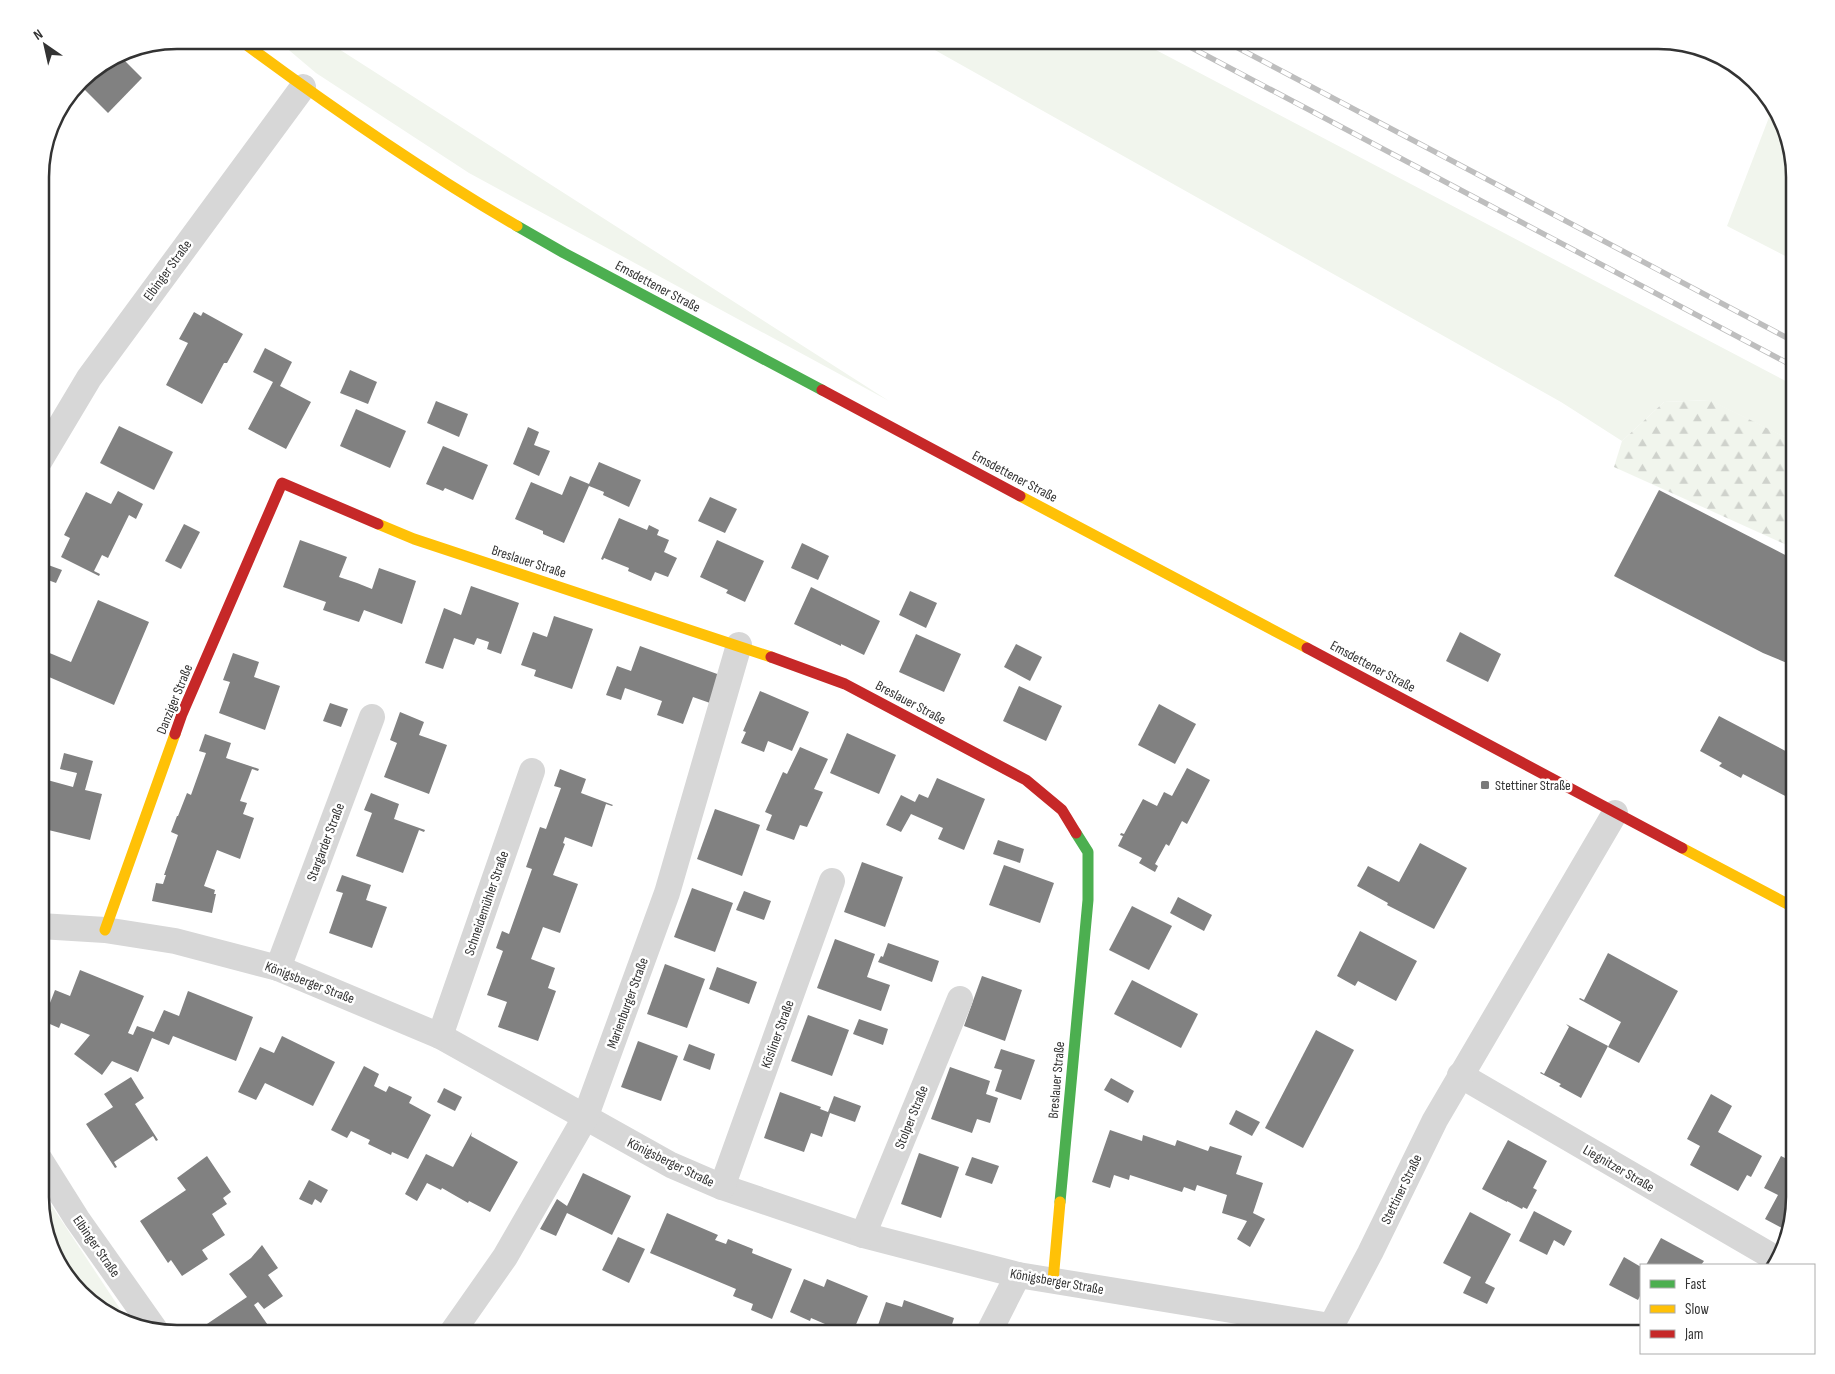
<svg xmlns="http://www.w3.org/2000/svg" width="1835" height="1374" viewBox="0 0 1835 1374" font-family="'Sofia Sans Condensed',sans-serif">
<defs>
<pattern id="forest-firs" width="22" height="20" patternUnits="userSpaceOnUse" patternTransform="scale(1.25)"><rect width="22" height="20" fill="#f1f5ed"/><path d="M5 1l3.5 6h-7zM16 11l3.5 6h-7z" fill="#cfd2cc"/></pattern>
</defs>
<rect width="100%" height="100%" fill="#fff"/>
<g fill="#f1f5ed">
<path d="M277,40h57l-3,4 558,357 -420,-228 -153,-100z"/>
<path d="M917,40h220l658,346v56l-86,-42 -45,2 -42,39 -61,-39z"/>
<path d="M1773,107l8,9 14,60v85l-68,-35z"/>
<path d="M40,1188l92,139 -39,-21 -39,-48 -14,-52z"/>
</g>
<path fill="url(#forest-firs)" d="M1710,400l85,42v91l-6,13 -175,-79 8,-26 42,-39z"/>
<g fill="#818181">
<path d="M118,54l24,24 -34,35 -29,-29 7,-10z"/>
<path d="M194,312l7,4 2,-4 40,22 -16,29h-3l-22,41 -36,-19 22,-42 -9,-4z"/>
<path d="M265,348l27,14 -12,24 31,16 -25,47 -38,-20 25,-47 -20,-10z"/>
<path d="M350,370l27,12 -9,22 -28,-11z"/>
<path d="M436,401l32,13 -9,23 -32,-14z"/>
<path d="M356,409l50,22 -16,37 -50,-22z"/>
<path d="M119,426l54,26 -19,38 -54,-27z"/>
<path d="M528,427l11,5 -5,13 16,6 -11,25 -26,-12z"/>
<path d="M443,446l45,19 -15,35 -28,-12 -2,3 -17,-7z"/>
<path d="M599,462l42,18 -12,27 -26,-12 1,-3 -15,-6 -25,57 -21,-9v-3l-28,-12 16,-37 31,13 8,-19 19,8z"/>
<path d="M1659,490l136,70v87l-8,16 -24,-10 -149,-77z"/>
<path d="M118,491l25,13 -7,15 -7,-4 -21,43 -6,-3 -8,16 6,3 -1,2 -38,-19 9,-19 -6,-3 22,-43 25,12z"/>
<path d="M710,497l27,12 -12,24 -27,-12z"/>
<path d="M619,518l28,12 2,-5 10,5 -2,5 12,5 -5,12 13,6 -9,19 -13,-5 -4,9 -23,-10 1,-3 -25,-10 -1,2 -2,-1z"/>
<path d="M184,524l16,8 -19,37 -16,-8z"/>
<path d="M300,540l47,17 -8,20 18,6 15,6 7,-21 37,13 -14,43 -38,-14 -5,12 -36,-12 3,-8 -43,-15z"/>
<path d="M717,540l47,21 -19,41 -19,-9 2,-3 -28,-13z"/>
<path d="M802,543l27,13 -11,24 -27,-12z"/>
<path d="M40,562l22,8 -6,13 -16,-6z"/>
<path d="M471,586l48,17 -18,51 -14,-5 2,-7 -12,-4 -3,7 -20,-7 -11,31 -18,-6 19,-55 17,7z"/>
<path d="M811,587l69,34 -16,34 -23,-11v2l-47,-22z"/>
<path d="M910,591l27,12 -11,25 -27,-13z"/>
<path d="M98,600l51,22 -35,83 -65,-28 -9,20v-48l31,13z"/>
<path d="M554,616l39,13 -21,60 -38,-13 2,-6 -15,-5 12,-33 14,5z"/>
<path d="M1460,632l41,22 -13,28 -42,-21z"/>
<path d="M916,634l45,20 -17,38 -45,-20z"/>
<path d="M1016,644l26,13 -12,24 -26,-14z"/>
<path d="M640,646l80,29 -10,28 -17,-6 -10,27 -26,-9 5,-14 -37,-13 -4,12 -15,-5 11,-29 14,5z"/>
<path d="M233,653l26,9 -5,15 26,9 -15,44 -46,-17 11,-31 -7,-2z"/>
<path d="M1019,686l43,20 -16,35 -43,-20z"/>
<path d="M760,691l49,21 -17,39 -24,-10 -4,11 -23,-9 5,-11 -3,-1z"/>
<path d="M330,703l18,6 -7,18 -18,-6z"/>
<path d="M1159,704l37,20 -21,40 -37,-19z"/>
<path d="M400,712l24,10 -5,13 28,10 -18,49 -45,-17 13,-34 -7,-3z"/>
<path d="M1719,716l76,40v45l-52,-27 -2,4 -22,-12 3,-3 -22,-12z"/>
<path d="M847,733l49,22 -17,39 -49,-21z"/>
<path d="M205,734l26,9 -5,15 33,11 -1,2 -6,-2 -12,32 7,2 -4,11 11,4 -14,41 -23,-9 -13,36 11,4 -1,4h2l-4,19 -60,-12 4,-18 7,1 3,-9h-2l14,-40 -7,-3 6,-16h1l9,-23 4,2 15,-42 -7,-2z"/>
<path d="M800,747l28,12 -14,30 9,3 -16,35 -7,-2 -6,15 -28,-10 6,-15 -7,-3 18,-40 4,2z"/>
<path d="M64,753l29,8 -8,29 17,4 -12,46 -50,-12v-50l33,9 4,-14 -17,-4z"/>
<path d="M1187,768l23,12 -23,44 -5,-3 -13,25 -3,-2 -11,20 3,2 -3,6 -16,-9 3,-5 -24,-12 5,-10 -3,-1 1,-2 3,1 19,-35 14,7 7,-14 8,4z"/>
<path d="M560,769l26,10 -5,14 32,12 -1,1 -6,-2 -14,43 -27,-10 -2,6 2,1 -12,31 25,9 -18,49 -17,-6 -12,32 24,9 -7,20 8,3 -18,50 -40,-14 9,-25 -20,-7 16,-44 -7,-3 6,-17 7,3 23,-65 -6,-2 14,-40 6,2 15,-41 -7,-2z"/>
<path d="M937,778l48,21 -21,51 -26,-11 5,-11 -32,-14 -10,18 -15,-7 15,-30 14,7 4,-8 9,4z"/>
<path d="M371,793l28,11 -5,15 31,11 -1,2 -5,-2 -16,43 -47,-17 16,-43 -8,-3z"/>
<path d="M715,809l45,16 -18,51 -45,-17z"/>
<path d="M998,840l26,9 -4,14 -27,-9z"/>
<path d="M1420,843l47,25 -33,61 -47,-24 1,-2 -31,-17 11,-20 31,16z"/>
<path d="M862,862l41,15 -18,50 -41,-15z"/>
<path d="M1004,865l50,18 -14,40 -51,-18z"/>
<path d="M342,875l29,10 -5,15 21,7 -15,41 -43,-15 14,-40 -7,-2z"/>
<path d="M692,888l41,15 -18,49 -41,-15z"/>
<path d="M744,891l27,10 -7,19 -28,-10z"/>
<path d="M1178,897l34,18 -8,16 -34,-18z"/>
<path d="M1132,906l40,20 -23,44 -40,-20z"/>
<path d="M1360,931l57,30 -21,40 -38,-20 -3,5 -18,-10z"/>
<path d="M835,939l40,15 -8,23 23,8 -9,26 -64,-23z"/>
<path d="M888,943l51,18 -7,21 -54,-20 3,-6 2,1z"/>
<path d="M1608,953l70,38 -39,72 -31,-16 13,-25 -42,-23 1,-1 4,2z"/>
<path d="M665,964l40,15 -18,49 -40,-14z"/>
<path d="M717,967l40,15 -8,22 -40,-15z"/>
<path d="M80,970l64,26 -16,37 5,2 4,-9 17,6 10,-22 15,6 9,-25 65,26 -17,44 -63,-25 -4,9 -17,-7 -14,34 -26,-11 -10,14 -28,-21 16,-19 -29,-12 -2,5 -16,-7 12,-31 15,6z"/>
<path d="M982,976l40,14 -17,51 -41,-15z"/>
<path d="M1132,980l66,34 -17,34 -67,-34z"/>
<path d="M808,1015l41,15 -17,46 -41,-15z"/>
<path d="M859,1019l29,10 -5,16 -30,-11z"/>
<path d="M1566,1024l42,22 -27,52 -22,-12 2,-2 -21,-11 1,-1 3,2 25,-47z"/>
<path d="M1316,1030l38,20 -51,98 -38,-20z"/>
<path d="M282,1036l53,26 -22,44 -48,-23 -9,17 -18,-8 22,-45 14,6z"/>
<path d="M638,1041l40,15 -17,45 -40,-14z"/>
<path d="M689,1044l26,10 -5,16 -27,-10z"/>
<path d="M1001,1049l34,11 -14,40 -26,-9 7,-21 -8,-2z"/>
<path d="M364,1066l15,8 -5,12 12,6 3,-6 23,11 -3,6 22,12 -23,44 -16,-7 -1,3 -23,-11 2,-4 -19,-9 -4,7 -16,-8z"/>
<path d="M950,1067l40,14 -4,13 12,4 -8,25 -13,-4 -5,14 -41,-14z"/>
<path d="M131,1077l13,21 -9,6 23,36 -2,1 -3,-5 -39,26 3,5 -2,1 -29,-44 27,-17 -9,-13z"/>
<path d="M1111,1078l23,13 -6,12 -24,-13z"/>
<path d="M444,1088l18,9 -7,14 -18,-9z"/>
<path d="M780,1092l41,15 -1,2 8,3 6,-16 27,10 -6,16 -25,-9 -8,24 -11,-4 -7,19 -40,-14z"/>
<path d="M1711,1094l21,12 -14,26 44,24 -11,21 -4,-2 -9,16 -48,-26 10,-19 -13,-7z"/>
<path d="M1236,1110l24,12 -8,14 -23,-12z"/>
<path d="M1110,1130l32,11 1,-6 32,11 2,-6 31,11 2,-5 32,10 -6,18 27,9 -10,30 12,6 -15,28 -13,-8 10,-18 -25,-8 5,-18 -30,-10 -2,6 -11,-4 -2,5 -52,-17 -1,5 -15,-5 -4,13 -18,-6z"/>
<path d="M472,1132l-1,4 47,26 -28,50 -21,-11 -1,2 -26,-15 -1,2 -14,-7 -10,18 -12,-7 21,-40 27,13z"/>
<path d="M1508,1140l39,21 -14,27 4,2 -10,19 -4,-2 -1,2 -15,-8v1l-25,-13z"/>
<path d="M919,1153l40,14 -18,51 -40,-14z"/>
<path d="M207,1156l24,36 -8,6 4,6 -15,10 13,21 -23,15 6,9 -26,17 -11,-16 -3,3 -28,-42 46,-31 -9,-12z"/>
<path d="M1781,1156l14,7 -9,19 9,4v12l-6,36 -8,-4 1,-2 -17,-9 13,-24 -14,-7z"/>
<path d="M972,1157l27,9 -7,18 -27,-9z"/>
<path d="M583,1173l48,23 -19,39 -45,-22 -11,23 -16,-7 17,-30 10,7z"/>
<path d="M309,1180l19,10 -7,13 -6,-4 -3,6 -13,-6z"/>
<path d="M1534,1211l38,20 -8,15 -10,-6 -7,15 -28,-14z"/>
<path d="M1470,1212l41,22 -26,49 10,5 -8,16 -24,-11 8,-16 -28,-14z"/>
<path d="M667,1213l51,22 -3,5 11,4 2,-5 25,10 -1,4 40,16 -20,50 -21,-9 2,-6 -20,-8 3,-7 -86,-36z"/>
<path d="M618,1237l27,12 -16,34 -27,-13z"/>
<path d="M1661,1238l43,23 -3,4h-55z"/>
<path d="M262,1245l16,23 -10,7 15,21 -19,13 -6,-7 -4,3 20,29h-64l-6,-8 43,-29 -18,-23 22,-16z"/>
<path d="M1624,1257l17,10v27l-3,6 -29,-15z"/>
<path d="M804,1279l20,8 3,-8 41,17 -16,38h-21l-2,-1 3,-6 -21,-9 -1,3 -20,-9z"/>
<path d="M904,1300l50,18 -5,16h-74l11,-32 16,5z"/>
<path d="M1018,1327l31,6v1h-32z"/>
</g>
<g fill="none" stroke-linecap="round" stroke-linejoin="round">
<g stroke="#d7d7d7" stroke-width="26">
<path d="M40,460l49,-82 214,-291"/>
<path d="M40,926l65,4 70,11 103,27 162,68 231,129 51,22 141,48 155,40 312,51"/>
<path d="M278,968l94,-251"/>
<path d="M440,1036l92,-265"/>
<path d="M1460,1075l318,185"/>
<path d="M40,1160l37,59 79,112"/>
<path d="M722,1187l110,-306"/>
<path d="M863,1235l97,-236"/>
<path d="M451,1334l54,-77 80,-139 82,-225 72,-248"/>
<path d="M988,1334l30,-59"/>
<path d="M1327,1334l43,-81 65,-133 180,-307"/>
</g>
<g stroke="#4caf50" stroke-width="11">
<path d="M517,226l47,27 258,137"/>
<path d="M1060,1202l28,-302v-48l-12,-19"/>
</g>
<g stroke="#ffc107" stroke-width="11">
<path d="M240,40c89,66 181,130 277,186"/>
<path d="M1020,496l287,152"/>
<path d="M378,524l36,15 357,118"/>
<path d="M1682,848l113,60"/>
<path d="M105,930l70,-196"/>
<path d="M1053,1281l7,-79"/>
</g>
<g stroke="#c62828" stroke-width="11">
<path d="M822,390l198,106"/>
<path d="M1307,648l375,200"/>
<path d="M771,657l74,27 181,96 36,30 14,23"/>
<path d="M175,734l7,-20 100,-231 96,41"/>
</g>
<g stroke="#bebebe" stroke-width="5.5">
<g id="rail">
<path d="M1177,40l618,327"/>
<path d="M1223,40l572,302"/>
</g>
</g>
<use href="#rail" stroke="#fff" stroke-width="4" stroke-dasharray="11" stroke-linecap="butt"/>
</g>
<rect fill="#7a7a7a" stroke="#fff" stroke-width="2" x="1480" y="780" width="10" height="10" rx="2.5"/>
<g text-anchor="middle" stroke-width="5" stroke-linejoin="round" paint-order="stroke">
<g font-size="14" fill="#333" stroke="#fff">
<text transform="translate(167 270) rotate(-54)" y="5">Elbinger Straße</text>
<text transform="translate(658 286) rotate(28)" y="5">Emsdettener Straße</text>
<text transform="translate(1015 476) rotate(28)" y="5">Emsdettener Straße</text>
<text transform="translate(529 561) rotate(18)" y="5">Breslauer Straße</text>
<text transform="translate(1373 666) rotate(28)" y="5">Emsdettener Straße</text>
<text transform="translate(174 699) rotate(-68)" y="5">Danziger Straße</text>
<text transform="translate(911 702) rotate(28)" y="5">Breslauer Straße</text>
<text transform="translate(325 842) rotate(-69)" y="5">Stargarder Straße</text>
<text transform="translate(486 903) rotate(-71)" y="5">Schneidemühler Straße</text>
<text transform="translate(310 982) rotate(21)" y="5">Königsberger Straße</text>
<text transform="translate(627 1003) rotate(-70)" y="5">Marienburger Straße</text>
<text transform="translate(777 1034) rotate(-70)" y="5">Kösliner Straße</text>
<text transform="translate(1056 1080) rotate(-85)" y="5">Breslauer Straße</text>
<text transform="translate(911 1117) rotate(-68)" y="5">Stolper Straße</text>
<text transform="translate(671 1162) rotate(26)" y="5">Königsberger Straße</text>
<text transform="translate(1619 1168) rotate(30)" y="5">Liegnitzer Straße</text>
<text transform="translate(1401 1189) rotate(-64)" y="5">Stettiner Straße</text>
<text transform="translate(97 1246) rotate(55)" y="5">Elbinger Straße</text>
<text transform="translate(1057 1281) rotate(10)" y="5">Königsberger Straße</text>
</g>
<g font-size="14" fill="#333" stroke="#fff" text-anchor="start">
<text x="1495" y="790">Stettiner Straße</text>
</g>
</g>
<path d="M0 0H1835V1374H0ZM177 49H1658A128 128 0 0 1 1786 177V1197A128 128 0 0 1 1658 1325H177A128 128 0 0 1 49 1197V177A128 128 0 0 1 177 49Z" fill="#fff" fill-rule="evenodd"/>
<path fill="none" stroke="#333" stroke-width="2.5" d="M177 49H1658A128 128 0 0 1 1786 177V1197A128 128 0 0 1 1658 1325H177A128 128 0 0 1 49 1197V177A128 128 0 0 1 177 49Z"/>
<rect x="1640" y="1264" width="175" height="90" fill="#ffffff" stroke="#adadad"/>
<rect x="1650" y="1280" width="25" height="8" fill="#4caf50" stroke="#adadad"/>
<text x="1685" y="1289" font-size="15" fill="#333333">Fast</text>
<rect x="1650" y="1305" width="25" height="8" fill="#ffc107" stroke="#adadad"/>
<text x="1685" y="1314" font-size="15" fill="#333333">Slow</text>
<rect x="1650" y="1330" width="25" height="8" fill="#c62828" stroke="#adadad"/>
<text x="1685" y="1339" font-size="15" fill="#333333">Jam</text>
<g transform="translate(45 45) rotate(326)" stroke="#ffffff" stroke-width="4" paint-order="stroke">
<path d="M0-4L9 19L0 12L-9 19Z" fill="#333333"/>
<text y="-8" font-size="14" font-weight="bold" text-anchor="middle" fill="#333333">N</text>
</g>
</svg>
